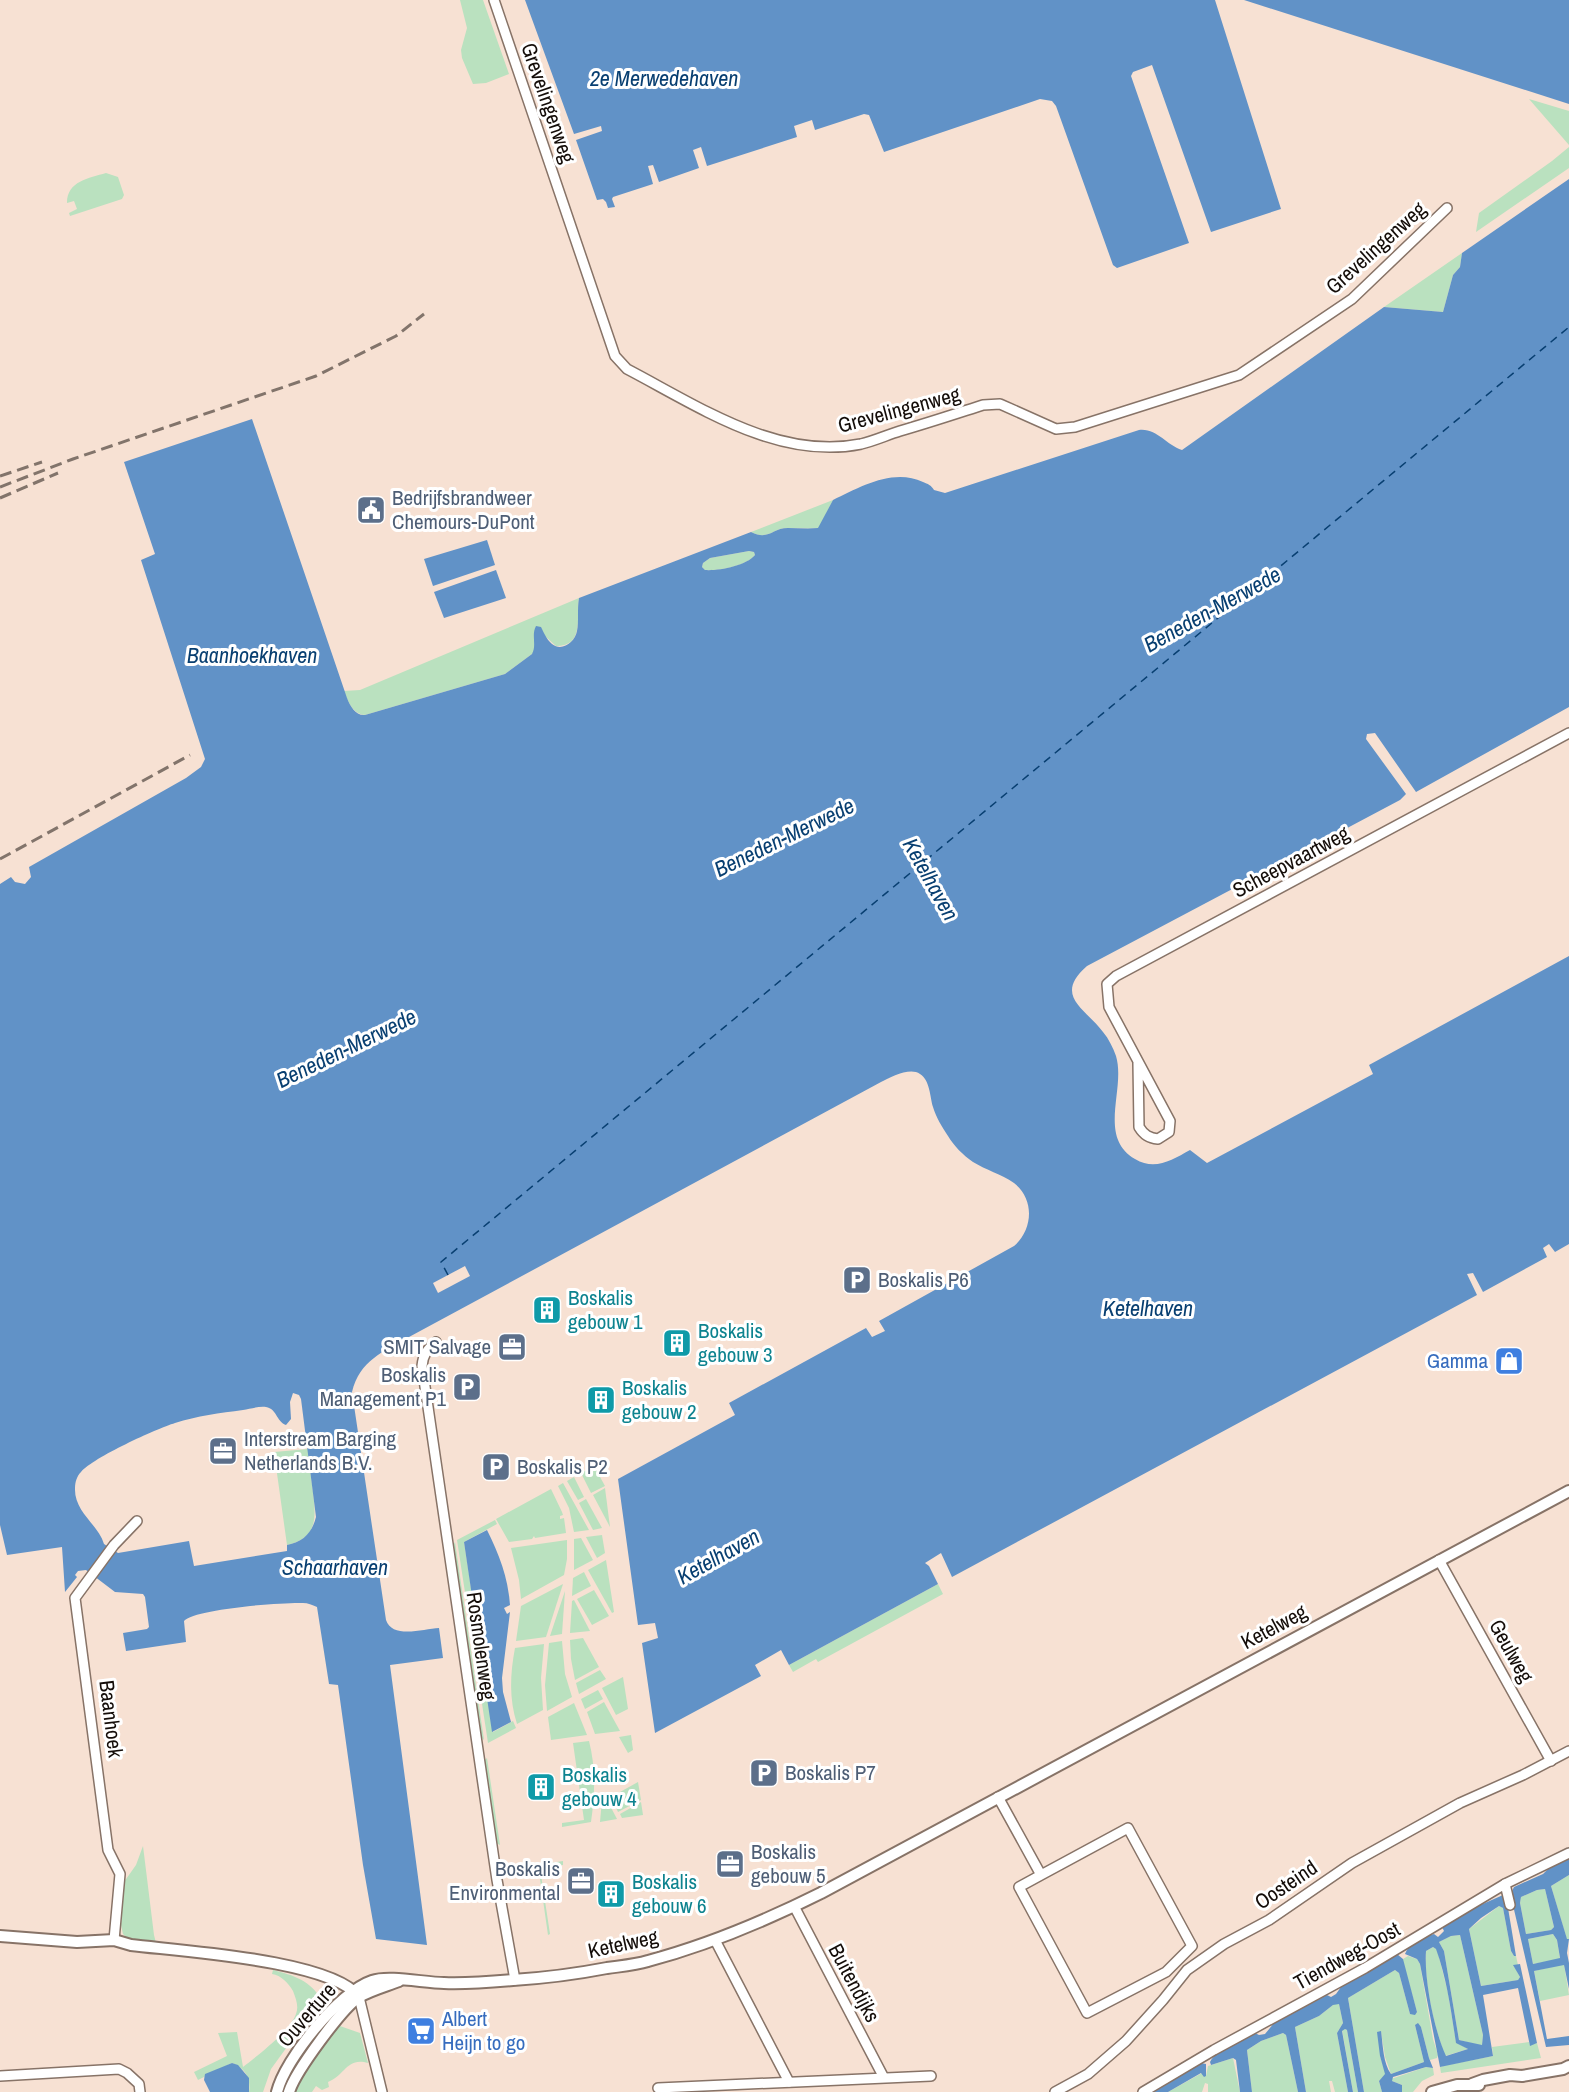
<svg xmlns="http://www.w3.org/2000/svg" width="1569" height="2092" viewBox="0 0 1569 2092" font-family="'Archivo Narrow',sans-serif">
<rect width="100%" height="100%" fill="#f7e1d3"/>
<g fill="#bae1bf">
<path d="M460,0h23l26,74 -23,9 -13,1 -11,-26 -1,-8 6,-22z"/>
<path d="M1529,99l40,12v34z"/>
<path d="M1569,147v21l-93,64 3,-19 73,-52z"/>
<path d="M106,173l12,4 6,18 -2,4 -52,17 -1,-3 8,-4 -3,-8 -7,2c0,-22 22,-25 39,-30z"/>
<path d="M1462,253l-2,14 -7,8 -10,37 -59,-5z"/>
<path d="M833,500l-14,28c-11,1 -20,0 -31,0 -16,0 -19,13 -37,4z"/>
<path d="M749,551l5,1 1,3c-9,11 -36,16 -50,15l-3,-3 1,-4 7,-5z"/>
<path d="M579,598c-3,19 6,48 -23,48l-10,-9 -14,17 -27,20 -140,41c-12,-1 -17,-13 -21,-24l16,-1z"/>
<path d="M308,1449c1,14 3,29 5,43 3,26 5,46 -26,53l-13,-93z"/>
<path d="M594,1466l11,20 -14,7 -10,-20z"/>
<path d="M574,1477l10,20 -6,3 -11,-19z"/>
<path d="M563,1483l26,47 -15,2 -5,-24 -11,-22z"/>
<path d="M605,1488l5,39 -17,-32z"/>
<path d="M551,1489l11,23 1,3 -3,1v3l4,-1 2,15 -31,5 -1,-2 -2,3 -23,3 -13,-23z"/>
<path d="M586,1499l16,29 -9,2 -14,-27z"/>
<path d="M495,1520l2,4 -33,18 29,190 20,-11 3,7 -28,15 -31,-203z"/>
<path d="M602,1535l3,18 -8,5 -11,-21z"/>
<path d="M581,1538l12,22 -19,10v-31z"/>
<path d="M567,1540v19l-3,16 -43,24 -2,-19 -8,-32z"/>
<path d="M455,1542l29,198 -3,-3 -28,-191z"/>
<path d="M606,1560l8,52 -2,1 -24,-43z"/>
<path d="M584,1572l7,14 -19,10 1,-18z"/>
<path d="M563,1584l-17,53 -30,4 5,-35z"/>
<path d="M938,1584l5,10 -125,68 -2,-3 -23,13 -4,-7z"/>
<path d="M594,1590l15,26 -17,9 -15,-26z"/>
<path d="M565,1591l-3,43 -12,2z"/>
<path d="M574,1600l16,31 -20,2 2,-32z"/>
<path d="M583,1638l16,29 -24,13 -4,-21 -1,-19z"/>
<path d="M562,1641l3,33 7,23 -25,14 -2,-26 4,-42z"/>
<path d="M544,1644l-3,34 2,32 -26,14c-8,-25 -7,-50 -2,-76z"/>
<path d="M600,1670l6,9 -27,15 -3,-11z"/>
<path d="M623,1677l5,32 -12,6 -14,-27z"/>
<path d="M598,1690l5,9 -18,10 -4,-10z"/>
<path d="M604,1702l16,29 -25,3 -8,-22z"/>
<path d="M574,1703l13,32 -36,5 -3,-23z"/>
<path d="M631,1735l2,15 -5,3 -9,-16z"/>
<path d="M589,1741c7,27 6,54 2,81l-29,5v-4l22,-3 -11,-77z"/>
<path d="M487,1758l13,87 -4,-2 -12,-82z"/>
<path d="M638,1782l3,18 -23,12 -7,-15z"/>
<path d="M606,1798l11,21 -17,3 2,-23z"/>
<path d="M641,1802l2,13 -21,3 -2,-4z"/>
<path d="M143,1846l11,89 3,12 -27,-6 -7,-7 -2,-9 3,-43 12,-17z"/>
<path d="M563,1861v4l-23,3 10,66 -2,1 -10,-70z"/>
<path d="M1569,1875v64l-2,1 -16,-54z"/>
<path d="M1545,1889l9,38 -3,3 -25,4 -6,-31 1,-6 16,-7z"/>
<path d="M1499,1906l4,2 8,43 3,5h2l2,9h-4l6,12 -2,3 -37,6 -12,-57z"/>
<path d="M1553,1934l4,6 3,19 -27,5 -5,-25z"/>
<path d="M1460,1935l23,100 -1,11 -23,-6 -15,-89 -5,-9 12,-6z"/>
<path d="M1433,1947l4,2 11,44 8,49 12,7 -23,7c-11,-30 -21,-73 -19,-105z"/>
<path d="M1408,1956l9,3 3,5 13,75 5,16 -1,3 -7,2 -1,-2 -8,-31 -6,-2 9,37 -33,12 -6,-17 -4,-25 -1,24 6,18 -7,7 3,11h-18l-16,-94 47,-28 4,3 11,41 7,-2 -14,-50v-3z"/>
<path d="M1564,1964l5,31 -29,6 -6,-30z"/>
<path d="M273,1970c20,5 39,11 48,30l-50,69 -8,23h-14c2,-14 -4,-24 -17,-29l-34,17 -4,-8 33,-16 -9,-23 19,-1 6,35c14,-11 47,-36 53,-53 3,-8 0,-15 -3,-23 -4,-7 -12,-16 -21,-17z"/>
<path d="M1333,2000l6,4 4,19 -6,10 11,59h-13l-3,-11h-3l2,11h-25l-11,-65 24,-11 14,-11z"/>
<path d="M337,2025l23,8 8,30c-22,-6 -23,13 -40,19l1,5 -7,3 -6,-4 -4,6h-18l9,-20z"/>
<path d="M1345,2029l2,1 11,62h-5l-11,-62z"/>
<path d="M1283,2033l3,2 12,57h-46l-5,-42 14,-9z"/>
<path d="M1529,2042l1,3 7,-2 4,15 -100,15 -1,-6 7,-2 46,-9 -1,-9z"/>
<path d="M1233,2058l7,34h-32v-8l-3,-1 -3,9h-34l34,-19 4,3 2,-10z"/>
<path d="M1426,2067l7,1 1,7 -12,6 -9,11h-11v-7l-10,-4 -1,-2z"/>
</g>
<g fill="#6192c7" fill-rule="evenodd">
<path d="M525,0h690l66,209 -70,23 -59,-167 -19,7 -2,4 58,167 -72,25 -4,-3 -57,-159 -4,-5 -12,-2 -156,53 -15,-37 -5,-1 -49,16 -3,-10 -18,6 3,11 -90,29 -6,-19 -8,3 6,18 -40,14 -6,-17 -5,1 5,18 -40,13 -1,2 3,8 -7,1 -2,-6 -3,-3 -6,1 -21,-60 26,-9 -1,-5 -27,8z"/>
<path d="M1244,0h325v104z"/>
<path d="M1569,179v528l-153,85 -41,-59 -8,1 -1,5 40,55 -6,6 -313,166c-34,30 -2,42 16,66 6,7 10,16 13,24 10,33 -19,81 19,103 20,12 37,1 55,-9l17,13 166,-89 -4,-9 200,-109v288l-14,8 -6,-8 -6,4 4,9 -64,35 -10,-19 -6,1 10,21 -525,282 -11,-24 -16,10 4,3 9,18 -149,81 -8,-15 -26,15 6,11 -106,57 -13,-90 16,-5 -3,-15 -17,2 -20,-146 117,-64 -6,-12 137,-75 6,9 13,-6 -6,-10 135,-75c19,-16 21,-47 0,-63 -13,-9 -28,-13 -41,-21 -10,-7 -19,-16 -25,-26 -6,-9 -12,-19 -15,-29 -3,-10 -3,-27 -13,-33 -10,-7 -29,3 -39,8l-472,255c-26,15 -49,23 -57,55l34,228c6,19 37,9 53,8l4,30 -53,7 37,280 -51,-6 -13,-74 -25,-180 -9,-1 -12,-77c-5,-2 -9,-4 -14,-4 -19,-1 -109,6 -119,18l2,21 -60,9 -3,-18 24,-4 2,-2 -4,-30 -2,-3 -28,-2 -29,-22 -8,1 -3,4 2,2 -12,15 -3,-45 -55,8 -7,-30v-641l11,-7 4,5 10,2 6,-7 -2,-10 157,-89 15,-11 4,-8 -64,-199 14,-6 -31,-92 128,-43 95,279c3,8 9,18 18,17l140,-41 27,-20c5,-9 -1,-19 4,-28l5,1c3,6 6,13 11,17 10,8 23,-2 25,-13 2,-10 0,-22 2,-33l172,-66c18,9 21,-4 37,-4 10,0 20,1 30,0l15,-28c27,-13 60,-32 90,-18 5,2 8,3 11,8l11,3 194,-63c18,-2 27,15 43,20l202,-143 59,5 10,-37 7,-8 2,-14zM749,551l5,1 1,3c-9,11 -37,16 -50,15l-3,-3 1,-4 7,-5zM293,1393l6,2 2,4 15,118c-4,16 -13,25 -29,28v6l-93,15 -5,-25 -71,12 -14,-9c-6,-20 -30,-32 -29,-56 0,-6 2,-12 6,-16 13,-15 75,-43 94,-49 22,-7 45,-10 68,-13 7,-1 16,-4 23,-3 11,2 10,14 20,18l5,-6 -1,-17z"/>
<path d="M487,540l8,25 -62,21 -9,-27z"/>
<path d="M496,570l10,28 -62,20 -10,-26z"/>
<path d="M487,1530c12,24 21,47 23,75l-6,3 3,6 3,-2 -8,66 1,14 8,30 -19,10 -28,-190z"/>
<path d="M1569,1859v16l-18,11 16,53h2l-2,14 2,10v26l-5,-24 -30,6 13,68 22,-3v9l-23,2 -34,-146 -5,1 9,54h-2l-3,-5 -8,-43 -4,-2 -18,12 -12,11 12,57 37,-6 2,-3 -7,-12 7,-1 17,79 -7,3 -12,-58 -35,7 10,61 -53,11 -20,-103 -3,-5 -12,-5c4,-11 18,-17 29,-20l4,3 6,-6 -2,-4 25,-16 45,-20 2,-4 29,-13 5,-5zM1545,1889l9,38 -3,3 -25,4 -6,-31 1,-6 16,-7zM1553,1934l4,6 3,18 -27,6 -5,-25zM1460,1935l23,100 -1,10 -23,-5 -15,-89 -5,-9 12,-6zM1433,1947l3,2c11,30 15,62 20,94l12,6 -22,7c-12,-26 -22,-77 -20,-105z"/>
<path d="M1397,1954l6,5 14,53 -2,3 -5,-1 -11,-41 -4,-3 -47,28 16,94h-6l-11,-62 -2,-1 -3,2 11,61h-5l-11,-59 6,-10 -4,-19 -6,1 -14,11 -24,11 11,65h-8l-12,-57 -3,-2 -22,8 -14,9 5,42h-12l-4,-32 -3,-2 -22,7 -1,-3c7,-13 31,-24 45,-29l4,2 6,-1 9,-11 53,-28 4,2 5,-3 5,-7z"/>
<path d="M1418,2023l3,4 8,31 4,10 -7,-1 -33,10 -1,4 10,4v7h-20l-3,-11 6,-7 -5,-18 -3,-24 4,-1c2,14 2,32 10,43l33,-12 -9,-37z"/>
<path d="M232,2063l6,2 11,13v14h-39l-6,-12 1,-6z"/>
<path d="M1201,2063l5,1v12l-2,1 -3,-4 -33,19h-14z"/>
</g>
<path fill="#f7e1d3" d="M465,1266l5,10 -32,17 -5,-10z"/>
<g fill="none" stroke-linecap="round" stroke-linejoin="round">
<path stroke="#083f71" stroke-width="1.5" stroke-dasharray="8 6" stroke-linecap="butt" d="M448,1275l-7,-13 1128,-935"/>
<g stroke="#877367" stroke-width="12">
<g id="minor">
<path d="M494,0l121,356 12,13c71,37 151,92 234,75 13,-3 26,-9 39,-13 28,-8 55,-17 83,-26l17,-1 56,25 19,-2 164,-52 113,-76 95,-91"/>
<path d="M1138,1063l1,64c5,8 10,11 19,12l11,-7 1,-11 -61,-114 -2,-23 9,-8 453,-243"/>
<path d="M436,1342c-9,7 -13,13 -14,24l75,514 18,100"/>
<path d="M1439,1560l112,201"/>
<path d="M998,1797l43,78 -22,12 68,126 79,-41 26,-26 -64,-118 -87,47"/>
<path d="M1505,1884l5,21"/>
<path d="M794,1906l89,170"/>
<path d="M114,1940l6,-66 -12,-24 -33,-252 39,-53 23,-24"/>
<path d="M715,1940l74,142"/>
<path d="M359,1997l23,95"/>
<path d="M0,2076l119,-7 8,4 12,11 1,8"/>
<path d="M658,2088l273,-12"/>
<path d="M1055,2092l33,-18 38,-33 37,-41 24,-30 37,-26 45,-24 83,-57 108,-60 63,-28 46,-24"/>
<path d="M1143,2092l71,-42 151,-82 140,-84 64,-31"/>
</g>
</g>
<g stroke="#877367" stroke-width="14">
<g id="tertiary">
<path d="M0,1936l77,6 37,-2 17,5c48,6 201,15 228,52"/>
<path d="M1472,2084l11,-4 27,-5 12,1 41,-7 6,-3"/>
<path d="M277,2092c8,-33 62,-100 95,-111 17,-6 53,2 72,2 23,1 46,-1 69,-3 31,-2 63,-6 94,-12 14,-2 28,-3 41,-7 60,-16 117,-40 173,-68l748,-402"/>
<path d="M289,2092c6,-20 53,-84 70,-95 12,-7 27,-11 40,-16"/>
<path d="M1432,2092l25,-7h22"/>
</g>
</g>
<use href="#minor" stroke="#fff" stroke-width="9"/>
<use href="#tertiary" stroke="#fff" stroke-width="10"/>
<g stroke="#82746b" stroke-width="3" stroke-dasharray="12 6" stroke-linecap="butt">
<path d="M0,476l42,-14"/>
<path d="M0,487l73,-28 243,-83 80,-40 28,-22"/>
<path d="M0,498l58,-25"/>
<path d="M0,859l190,-104"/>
</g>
</g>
<defs>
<g id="civic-square" transform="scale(1.5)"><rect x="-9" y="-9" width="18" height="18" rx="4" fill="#5c6f8a" stroke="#fff"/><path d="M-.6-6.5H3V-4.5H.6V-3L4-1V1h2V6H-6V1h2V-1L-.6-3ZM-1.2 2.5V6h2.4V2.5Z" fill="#fff"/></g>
<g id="parking-square" transform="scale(1.5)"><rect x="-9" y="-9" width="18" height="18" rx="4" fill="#5c6f8a" stroke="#fff"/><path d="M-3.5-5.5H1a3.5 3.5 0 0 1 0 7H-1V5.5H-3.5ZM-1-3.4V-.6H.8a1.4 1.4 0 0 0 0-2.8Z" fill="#fff"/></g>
<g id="building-square" transform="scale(1.5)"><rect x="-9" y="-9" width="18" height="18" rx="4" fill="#0f9aa8" stroke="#fff"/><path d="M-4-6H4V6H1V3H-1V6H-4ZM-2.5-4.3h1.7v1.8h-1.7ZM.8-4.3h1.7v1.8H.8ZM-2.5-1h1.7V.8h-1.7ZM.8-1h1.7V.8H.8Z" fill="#fff"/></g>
<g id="office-square" transform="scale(1.5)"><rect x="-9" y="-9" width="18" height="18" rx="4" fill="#5c6f8a" stroke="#fff"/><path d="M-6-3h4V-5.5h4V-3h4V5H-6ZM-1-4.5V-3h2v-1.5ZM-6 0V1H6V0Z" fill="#fff"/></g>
<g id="shop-square" transform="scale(1.5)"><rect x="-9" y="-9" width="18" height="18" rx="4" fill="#3f7fe0" stroke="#fff"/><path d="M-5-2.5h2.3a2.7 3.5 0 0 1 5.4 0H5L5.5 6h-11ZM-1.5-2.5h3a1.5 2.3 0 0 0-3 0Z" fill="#fff"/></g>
<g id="supermarket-square" transform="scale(1.5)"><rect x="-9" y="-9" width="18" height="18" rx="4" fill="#3f7fe0" stroke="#fff"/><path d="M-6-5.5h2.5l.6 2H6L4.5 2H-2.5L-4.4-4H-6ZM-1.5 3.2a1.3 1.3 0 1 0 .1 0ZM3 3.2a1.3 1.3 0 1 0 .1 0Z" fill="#fff"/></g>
</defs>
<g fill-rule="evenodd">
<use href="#civic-square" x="371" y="510"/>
<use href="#parking-square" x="857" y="1280"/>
<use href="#building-square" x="547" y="1310"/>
<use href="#building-square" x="677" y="1343"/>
<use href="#office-square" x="512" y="1347"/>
<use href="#shop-square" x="1509" y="1361"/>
<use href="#parking-square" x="467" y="1387"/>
<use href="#building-square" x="601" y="1400"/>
<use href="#office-square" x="223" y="1451"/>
<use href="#parking-square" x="496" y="1467"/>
<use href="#parking-square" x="764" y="1773"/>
<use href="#building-square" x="541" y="1787"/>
<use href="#office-square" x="730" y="1864"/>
<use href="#office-square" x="581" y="1881"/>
<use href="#building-square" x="611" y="1894"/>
<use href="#supermarket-square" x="421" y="2031"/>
</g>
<g text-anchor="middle" stroke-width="6" stroke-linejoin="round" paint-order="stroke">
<g font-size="21" fill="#140d09" stroke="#fff">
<text transform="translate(548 103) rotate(71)" y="7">Grevelingenweg</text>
<text transform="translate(1376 248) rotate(-42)" y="7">Grevelingenweg</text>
<text transform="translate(899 410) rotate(-15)" y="7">Grevelingenweg</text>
<text transform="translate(1291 862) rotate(-28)" y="7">Scheepvaartweg</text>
<text transform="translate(1274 1627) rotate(-28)" y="7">Ketelweg</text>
<text transform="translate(481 1646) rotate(82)" y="7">Rosmolenweg</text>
<text transform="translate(1511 1651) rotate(61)" y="7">Geulweg</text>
<text transform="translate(111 1719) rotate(83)" y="7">Baanhoek</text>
<text transform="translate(1286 1885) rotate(-34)" y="7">Oosteind</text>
<text transform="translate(623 1944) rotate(-12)" y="7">Ketelweg</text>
<text transform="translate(1347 1956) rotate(-29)" y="7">Tiendweg-Oost</text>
<text transform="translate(854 1983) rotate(62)" y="7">Buitendijks</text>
<text transform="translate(307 2015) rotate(-49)" y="7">Ouverture</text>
</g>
<g font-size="21" fill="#4e5e75" stroke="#fff" text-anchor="start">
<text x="392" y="505">Bedrijfsbrandweer<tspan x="392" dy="24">Chemours-DuPont</tspan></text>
<text x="878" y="1287">Boskalis P6</text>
<text x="491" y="1354" text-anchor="end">SMIT Salvage</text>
<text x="446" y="1382" text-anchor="end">Boskalis<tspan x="446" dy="24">Management P1</tspan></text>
<text x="244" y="1446">Interstream Barging<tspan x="244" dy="24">Netherlands B.V.</tspan></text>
<text x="517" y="1474">Boskalis P2</text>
<text x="785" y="1780">Boskalis P7</text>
<text x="751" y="1859">Boskalis<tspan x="751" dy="24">gebouw 5</tspan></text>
<text x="560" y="1876" text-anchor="end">Boskalis<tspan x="560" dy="24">Environmental</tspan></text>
</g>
<g font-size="21" fill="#0d838f" stroke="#fff" text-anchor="start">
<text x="568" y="1305">Boskalis<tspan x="568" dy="24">gebouw 1</tspan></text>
<text x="698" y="1338">Boskalis<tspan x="698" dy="24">gebouw 3</tspan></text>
<text x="622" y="1395">Boskalis<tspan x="622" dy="24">gebouw 2</tspan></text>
<text x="562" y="1782">Boskalis<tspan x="562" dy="24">gebouw 4</tspan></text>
<text x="632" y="1889">Boskalis<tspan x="632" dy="24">gebouw 6</tspan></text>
</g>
<g font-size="21" fill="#366cbe" stroke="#fff" text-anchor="end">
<text x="1488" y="1368">Gamma</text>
<text x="442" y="2026" text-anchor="start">Albert<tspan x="442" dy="24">Heijn to go</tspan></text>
</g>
<g font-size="22" font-style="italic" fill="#083f71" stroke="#fff">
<text x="664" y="86">2e Merwedehaven</text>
<text transform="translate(1212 609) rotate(-29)" y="8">Beneden-Merwede</text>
<text x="252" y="663">Baanhoekhaven</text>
<text transform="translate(784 837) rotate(-26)" y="8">Beneden-Merwede</text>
<text transform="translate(931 879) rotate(61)" y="8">Ketelhaven</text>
<text transform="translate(346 1048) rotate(-26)" y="8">Beneden-Merwede</text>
<text x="1148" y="1316">Ketelhaven</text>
<text transform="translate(718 1556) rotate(-29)" y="8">Ketelhaven</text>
<text x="335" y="1575">Schaarhaven</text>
</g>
</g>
</svg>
